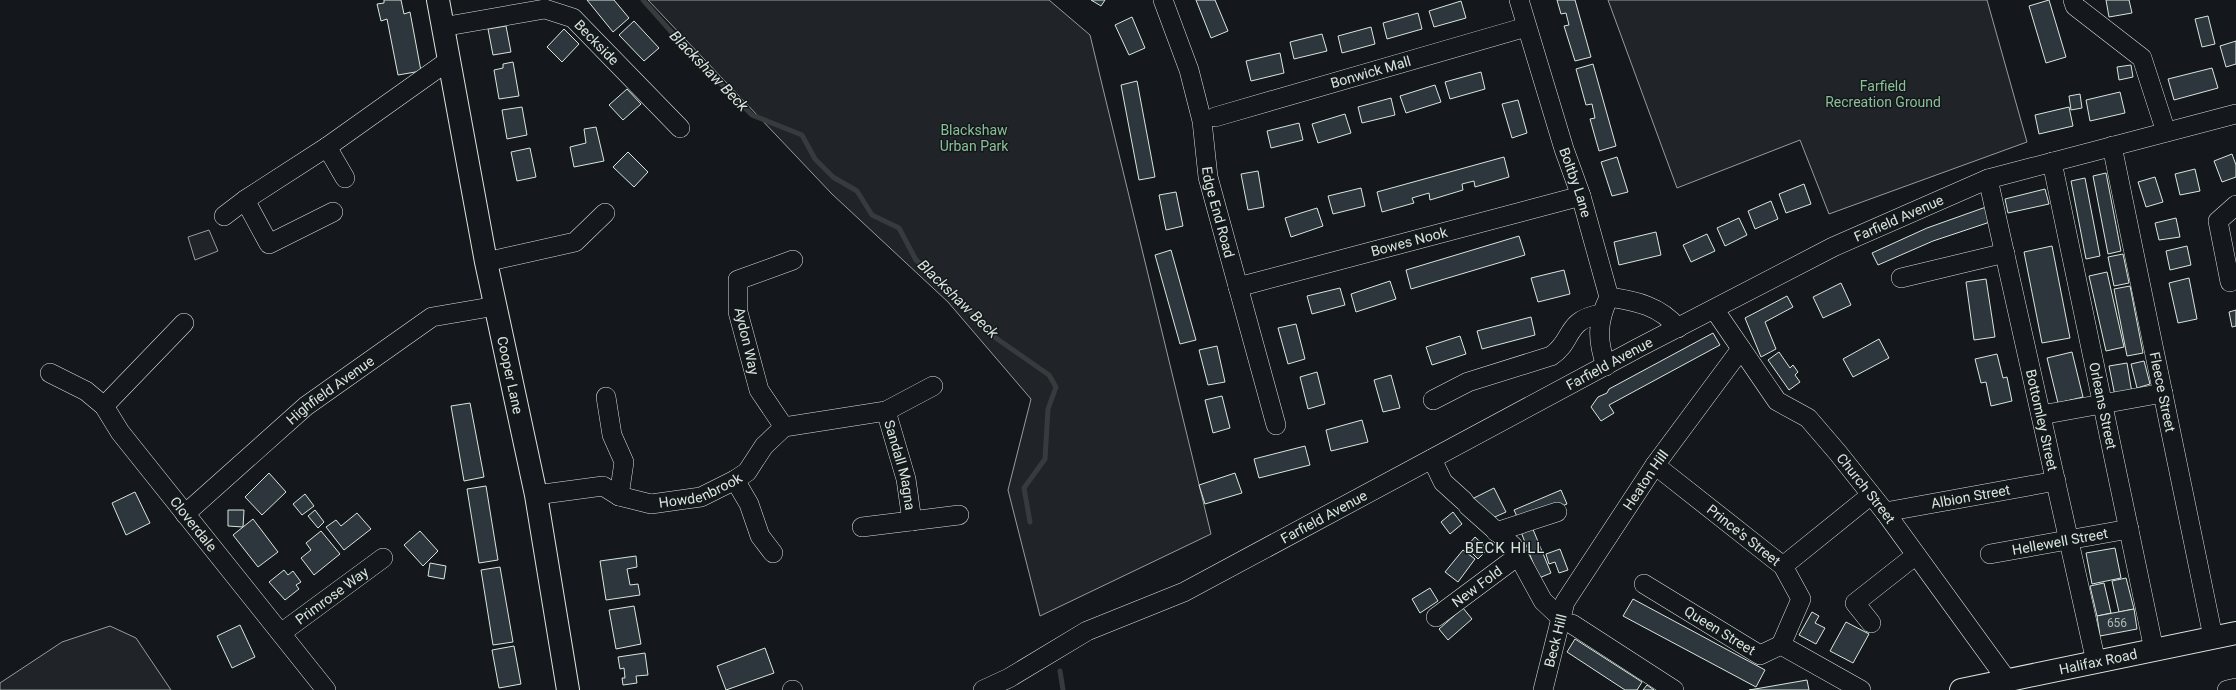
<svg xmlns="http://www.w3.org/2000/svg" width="2236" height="690" viewBox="0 0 2236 690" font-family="Roboto,sans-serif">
<rect width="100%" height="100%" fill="#14181c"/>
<g fill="#202428" stroke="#939e99">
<path d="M648,0h401l41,35 121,499 -171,82 -32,-126 23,-91 -83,-97 -116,-108z"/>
<path d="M1608,0h379l40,142 -198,72 -29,-74 -123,48z"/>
<path d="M209,230l9,21 -23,9 -7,-23z"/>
<path d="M110,626l26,12 35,52h-171v-7l62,-41z"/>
</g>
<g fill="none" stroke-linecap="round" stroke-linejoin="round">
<g stroke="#363b3e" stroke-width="5">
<path d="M643,0l49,55 60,60 50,20 13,24 18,18 24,14 15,24 27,13 17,32 33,28 44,48 56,39 7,12 -8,22 -3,50 -21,29 6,34"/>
<path d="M1060,671l3,19"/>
</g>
</g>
<g fill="#2c363c" stroke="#d8e6dc">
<path d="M384,0h17l3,14 6,-2 11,59 -23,4 -11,-56 -6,2 -4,-17 7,-1z"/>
<path d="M587,0h27l15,18 -16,14z"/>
<path d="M1091,0h14l-4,6z"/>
<path d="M1196,0h19l13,31 -17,7z"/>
<path d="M1557,0h18l16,57 -16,4 -11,-35 5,-1 -3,-12 -5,1z"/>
<path d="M2049,0l17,57 -20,6 -17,-57z"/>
<path d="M2106,0h23l3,13 -23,4z"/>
<path d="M1461,1l5,17 -32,9 -5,-16z"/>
<path d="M1418,13l4,16 -35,10 -4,-16z"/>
<path d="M2208,16l7,28 -13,3 -7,-28z"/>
<path d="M1132,17l13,31 -16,7 -14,-30z"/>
<path d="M634,21l25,27 -15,13 -25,-26z"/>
<path d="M506,26l5,26 -18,3 -5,-26z"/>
<path d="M1371,27l4,17 -33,9 -4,-17z"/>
<path d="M564,29l15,15 -17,18 -15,-15z"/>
<path d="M1322,34l5,17 -33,8 -4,-17z"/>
<path d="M2236,41v23l-10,3 -6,-21z"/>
<path d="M1280,53l4,20 -33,8 -5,-20z"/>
<path d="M513,62l6,34 -20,3 -5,-29 9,-2v-4z"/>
<path d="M1593,64l23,82 -17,5 -9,-32 5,-1 -3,-14 -6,1 -10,-36z"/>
<path d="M2131,65l2,12 -14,3 -2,-13z"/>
<path d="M2212,68l6,20 -44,12 -6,-21z"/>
<path d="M1481,72l4,17 -35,10 -5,-17z"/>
<path d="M1137,81l18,96 -16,3 -18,-95z"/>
<path d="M1435,85l6,17 -35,11 -6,-17z"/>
<path d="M627,89l14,15 -18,16 -14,-15z"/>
<path d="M2120,92l5,21 -35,8 -4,-21z"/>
<path d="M2080,94l2,14 -11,2 -2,-14z"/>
<path d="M1391,98l4,17 -33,8 -4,-16z"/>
<path d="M1518,100l9,33 -15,5 -10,-34z"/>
<path d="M522,107l5,28 -20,4 -5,-29z"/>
<path d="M2069,107l4,19 -34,8 -4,-19z"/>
<path d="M1345,114l6,19 -33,10 -6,-19z"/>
<path d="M1299,123l4,17 -32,8 -4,-17z"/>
<path d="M596,127l8,34 -30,6 -4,-20 16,-4 -2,-14z"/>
<path d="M530,148l6,29 -19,4 -6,-29z"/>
<path d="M628,152l20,20 -14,15 -21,-20z"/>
<path d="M2232,154l4,11v12l-14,5 -8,-21z"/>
<path d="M1504,157l5,20 -34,10 -1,-6 -12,3 1,6 -33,10 -1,-7 -17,5 2,5 -32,9 -5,-20z"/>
<path d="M1617,157l11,35 -16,4 -11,-34z"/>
<path d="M2195,169l5,22 -20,4 -5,-21z"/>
<path d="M1258,171l6,36 -16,3 -7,-36z"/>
<path d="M2106,173l15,78 -13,3 -15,-78z"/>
<path d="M2155,177l8,25 -17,5 -8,-25z"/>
<path d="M2085,178l15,78 -14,3 -15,-78z"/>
<path d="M1804,184l7,20 -25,9 -7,-19z"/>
<path d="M1361,188l4,18 -32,8 -5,-18z"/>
<path d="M2045,189l4,15 -41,9 -3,-14z"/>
<path d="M1176,192l7,34 -17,4 -7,-35z"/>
<path d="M1771,201l7,18 -23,10 -7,-18z"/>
<path d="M1986,207l4,15 -57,19 -55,24 -6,-12 55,-25z"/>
<path d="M1317,208l6,18 -32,11 -6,-19z"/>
<path d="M1739,218l8,17 -22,11 -8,-18z"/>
<path d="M2176,218l4,19 -21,3 -4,-17z"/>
<path d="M1656,232l5,23 -42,10 -5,-23z"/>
<path d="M1707,234l8,17 -24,11 -8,-17z"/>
<path d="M1519,236l6,19 -114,34 -5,-19z"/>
<path d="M2052,246l18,92 -28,5 -18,-91z"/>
<path d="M2187,246l4,19 -21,5 -4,-19z"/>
<path d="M1171,250l25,90 -16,4 -25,-89z"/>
<path d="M2123,254l6,29 -15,3 -6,-29z"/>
<path d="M1564,270l6,24 -32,8 -7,-24z"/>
<path d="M2107,272l17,75 -18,4 -17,-75z"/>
<path d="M2189,278l8,41 -19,4 -9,-40z"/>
<path d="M1986,279l9,58 -21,3 -8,-58z"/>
<path d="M1390,281l6,18 -40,13 -5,-18z"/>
<path d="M1841,283l10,22 -28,13 -10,-21z"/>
<path d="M2130,286l13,67 -16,3 -13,-67z"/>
<path d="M1340,288l5,17 -33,9 -5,-18z"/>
<path d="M1787,296l6,11 -28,15 11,27 -15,8 -16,-39z"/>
<path d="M2236,310v16l-4,1 -3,-15z"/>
<path d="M1531,317l4,18 -53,14 -5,-18z"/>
<path d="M1296,324l9,35 -17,5 -10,-36z"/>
<path d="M1713,333l7,12 -111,60 5,8 -13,8 -10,-14 7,-10 9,-4 2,-4z"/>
<path d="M1460,336l6,18 -34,11 -6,-18z"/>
<path d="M1879,339l10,19 -36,19 -10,-18z"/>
<path d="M1217,346l8,36 -17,3 -9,-35z"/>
<path d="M1779,352l11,16 3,-3 5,7 -3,3 5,7 -11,8 -21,-30z"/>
<path d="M2072,352l11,45 -25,6 -11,-45z"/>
<path d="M1997,354l6,24 4,-1 5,24 -21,5 -5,-24 -5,1 -6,-24z"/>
<path d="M2144,361l6,23 -13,4 -6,-24z"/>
<path d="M2127,363l5,30 -17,3 -6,-30z"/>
<path d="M1317,372l8,32 -17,5 -8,-32z"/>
<path d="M1391,375l9,33 -17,4 -9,-32z"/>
<path d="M1222,396l8,32 -17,5 -8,-33z"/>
<path d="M470,403l14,74 -20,4 -13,-75z"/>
<path d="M1362,420l6,22 -37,9 -5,-21z"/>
<path d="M1305,446l5,19 -51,13 -5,-19z"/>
<path d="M269,473l17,19 -24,23 -17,-18z"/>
<path d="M1235,473l7,20 -37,11 -6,-19z"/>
<path d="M486,486l12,74 -19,3 -12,-74z"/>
<path d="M1494,488l12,24 -18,8 -16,-21z"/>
<path d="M1561,490l6,14 -47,19 -6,-13z"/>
<path d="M135,492l15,31 -24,12 -14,-32z"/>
<path d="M305,494l9,12 -12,9 -9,-11z"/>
<path d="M228,510h16l-1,17 -15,-1z"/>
<path d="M315,510l9,12 -6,6 -10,-12z"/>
<path d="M1453,512l9,12 -12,10 -9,-12z"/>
<path d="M357,513l14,16 -27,21 -18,-23 10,-7 5,6z"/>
<path d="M253,519l25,33 -20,15 -25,-32z"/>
<path d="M1532,527l19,46 -12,5 -18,-46z"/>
<path d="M321,531l19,23 -26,21 -13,-17 10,-8 -5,-7z"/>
<path d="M420,531l18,20 -15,15 -19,-21z"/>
<path d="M1475,537l13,12 -10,10 -12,-12z"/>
<path d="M2115,548l6,30 -29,6 -6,-31z"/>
<path d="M1560,549l8,21 -9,3 -4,-11 -6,2 -3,-10z"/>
<path d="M1463,550l12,9 -17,23 -13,-10z"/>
<path d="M636,556l1,11 -10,2 3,16 8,-1 2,11 -34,5 -6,-39z"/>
<path d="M430,563l16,3 -2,13 -16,-3z"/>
<path d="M500,567l13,75 -20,3 -12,-75z"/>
<path d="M284,570l4,5 5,-4 8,11 -5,3 3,4 -14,11 -16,-18z"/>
<path d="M2126,578l8,31 -15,3 -7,-31z"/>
<path d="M2104,583l7,30 -14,3 -7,-30z"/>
<path d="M1430,588l8,13 -18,12 -8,-14z"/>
<path d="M1633,599l132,71 -9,17 -133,-71z"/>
<path d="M634,606l7,38 -25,5 -7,-39z"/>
<path d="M1463,608l9,11 -24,21 -9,-11z"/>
<path d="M2134,609l3,20 -37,7 -3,-20z"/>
<path d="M1812,612l7,4 -4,7 10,5 -9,16 -17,-9z"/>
<path d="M1846,622l23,12 -16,29 -23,-12z"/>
<path d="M240,625l15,32 -23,11 -15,-32z"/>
<path d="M1575,639l67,43 -5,8h-12l-58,-38z"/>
<path d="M514,646l7,38 -22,4 -7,-38z"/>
<path d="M765,648l9,25 -48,17 -9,-24z"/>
<path d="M645,653l3,22 -12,1 1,7 -14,2 -1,-7h3l-1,-10 -4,1 -2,-12z"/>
<path d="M1807,680l2,10h-60l12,-2z"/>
<path d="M1647,685l7,5h-11z"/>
</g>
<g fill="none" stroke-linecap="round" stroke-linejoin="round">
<g stroke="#d8e6dc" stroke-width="20">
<g id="minor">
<path id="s1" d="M1163,0l26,70 13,51 6,56 68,248"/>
<path id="s2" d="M1519,0l45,149 17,47 28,101c-12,25 -12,43 -3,69"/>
<path d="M2073,0l2,6 67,52 24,74"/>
<path id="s3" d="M442,27l103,-18 28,9 107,110"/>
<path id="s4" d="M1215,117l311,-90"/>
<path id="s5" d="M2112,146l101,491"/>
<path d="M327,147l18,31"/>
<path id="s6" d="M2052,162l102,488"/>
<path id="s7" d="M1988,179l108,483"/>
<path d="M245,200l24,44 64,-32"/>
<path d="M224,216l21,-16 82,-53 121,-86"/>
<path d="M486,262l89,-20 30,-29"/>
<path d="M1901,278l104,-25"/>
<path d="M2230,282l-12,-61 18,-16"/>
<path id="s8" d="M1238,287l343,-91"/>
<path d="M1609,297c27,4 51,9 69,31"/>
<path id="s9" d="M1714,309l63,92 31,17 30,35 47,59 122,168"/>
<path id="s10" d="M50,373l36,18 18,15 16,26 206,258"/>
<path d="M606,397l6,38 12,27 -5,34"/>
<path d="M1433,400l35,-18 83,-26c23,-15 13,-36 50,-42"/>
<path d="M104,406l80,-83"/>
<path id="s11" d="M886,411l20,68 6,42"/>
<path d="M2041,415l122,-22"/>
<path d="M784,427l-25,-37 -21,-78v-32l55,-20"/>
<path d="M1432,459l11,23 21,19"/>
<path id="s12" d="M1655,465l128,101 18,33 -20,46"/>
<path d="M735,480l14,24 11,32 13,17"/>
<path id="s13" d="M536,495l67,-9 16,10 32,8 50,-7 34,-17 12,-8 17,-26 20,-19 102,-16 47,-25"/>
<path d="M1468,506l45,40 30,55 17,16"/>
<path id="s14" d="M1885,512l171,-31"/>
<path id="s15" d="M185,514l121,-108 126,-89 64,-11"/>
<path d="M862,527l97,-12"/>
<path d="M1496,532l61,-20"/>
<path id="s16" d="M1990,554l139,-25"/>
<path d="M1783,566l88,-71"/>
<path id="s17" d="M1644,584l116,71 21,-10 80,45"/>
<path id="s18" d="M1436,617l82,-61"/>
<path d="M1871,623l-16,-20 61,-48"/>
<path d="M1572,624l102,66"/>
<path id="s19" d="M281,633l102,-75"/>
<path d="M792,690h1"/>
<path id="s20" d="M983,690l26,-12 78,-47 97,-39 454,-244 195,-101 155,-68 248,-65"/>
<path id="s21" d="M1543,690l22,-88 90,-137 86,-116"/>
<path d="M2227,690l9,-2"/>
</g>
</g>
<g stroke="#d8e6dc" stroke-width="24">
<g id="major">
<path id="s22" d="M438,0l48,262 50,233 32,195"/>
</g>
</g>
<g stroke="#d8e6dc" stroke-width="24">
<g id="highway">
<path id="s23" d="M1961,690l275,-57"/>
</g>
</g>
<use href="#minor" stroke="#14181c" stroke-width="19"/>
<use href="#major" stroke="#14181c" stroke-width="22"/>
<use href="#highway" stroke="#14181c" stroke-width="22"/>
</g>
<g text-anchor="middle" stroke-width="3" stroke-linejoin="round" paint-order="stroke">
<g font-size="12" fill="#adbab4">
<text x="2117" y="627">656</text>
</g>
<g font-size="14" fill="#d8e6dc" stroke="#14181c">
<text dy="5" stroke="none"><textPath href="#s3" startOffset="168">Beckside</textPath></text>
<text dy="5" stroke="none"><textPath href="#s4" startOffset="162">Bonwick Mall</textPath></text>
<text dy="5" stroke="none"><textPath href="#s2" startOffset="191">Boltby Lane</textPath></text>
<text dy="5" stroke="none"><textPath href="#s1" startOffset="220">Edge End Road</textPath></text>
<text dy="5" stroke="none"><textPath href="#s20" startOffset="1031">Farfield Avenue</textPath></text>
<text dy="5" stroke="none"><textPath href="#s8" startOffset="177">Bowes Nook</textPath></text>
<text transform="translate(747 341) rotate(77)" y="5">Aydon Way</text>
<text dy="5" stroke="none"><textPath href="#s20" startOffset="707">Farfield Avenue</textPath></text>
<text dy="5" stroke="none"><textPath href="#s22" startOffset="382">Cooper Lane</textPath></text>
<text dy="5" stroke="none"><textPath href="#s15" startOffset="191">Highfield Avenue</textPath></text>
<text dy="5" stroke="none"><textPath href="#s5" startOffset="251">Fleece Street</textPath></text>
<text dy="5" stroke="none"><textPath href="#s6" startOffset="249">Orleans Street</textPath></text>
<text dy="5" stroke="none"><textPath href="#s7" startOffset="247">Bottomley Street</textPath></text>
<text dy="5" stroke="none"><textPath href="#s11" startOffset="56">Sandall Magna</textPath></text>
<text dy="5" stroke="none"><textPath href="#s21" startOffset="237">Heaton Hill</textPath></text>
<text dy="5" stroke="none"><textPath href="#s13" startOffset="171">Howdenbrook</textPath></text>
<text dy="5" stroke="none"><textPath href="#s9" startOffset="238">Church Street</textPath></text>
<text dy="5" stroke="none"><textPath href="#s14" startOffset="87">Albion Street</textPath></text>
<text dy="5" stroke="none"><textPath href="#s20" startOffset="383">Farfield Avenue</textPath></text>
<text dy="5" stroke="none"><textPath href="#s10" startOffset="212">Cloverdale</textPath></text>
<text dy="5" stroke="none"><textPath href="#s12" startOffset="113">Prince's Street</textPath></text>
<text dy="5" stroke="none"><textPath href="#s16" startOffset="71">Hellewell Street</textPath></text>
<text dy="5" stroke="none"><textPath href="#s18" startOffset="51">New Fold</textPath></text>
<text dy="5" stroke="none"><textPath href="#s19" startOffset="63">Primrose Way</textPath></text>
<text dy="5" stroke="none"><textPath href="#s17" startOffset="89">Queen Street</textPath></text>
<text dy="5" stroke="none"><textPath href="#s21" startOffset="51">Beck Hill</textPath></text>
<text dy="5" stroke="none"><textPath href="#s23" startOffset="140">Halifax Road</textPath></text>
</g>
<g font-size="14" fill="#8ac095" stroke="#14181c">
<text x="1883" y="91">Farfield<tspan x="1883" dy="16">Recreation Ground</tspan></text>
<text x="974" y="135">Blackshaw<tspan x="974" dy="16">Urban Park</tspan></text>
</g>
<g font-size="15" font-style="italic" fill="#d8e6dc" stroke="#14181c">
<text transform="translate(709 71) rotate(46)" y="5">Blackshaw Beck</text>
<text transform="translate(958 299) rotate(44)" y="5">Blackshaw Beck</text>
</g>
<g font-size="15" letter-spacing="1" fill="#d8e6dc" stroke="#14181c">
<text x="1505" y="553">BECK HILL</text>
</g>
</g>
</svg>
